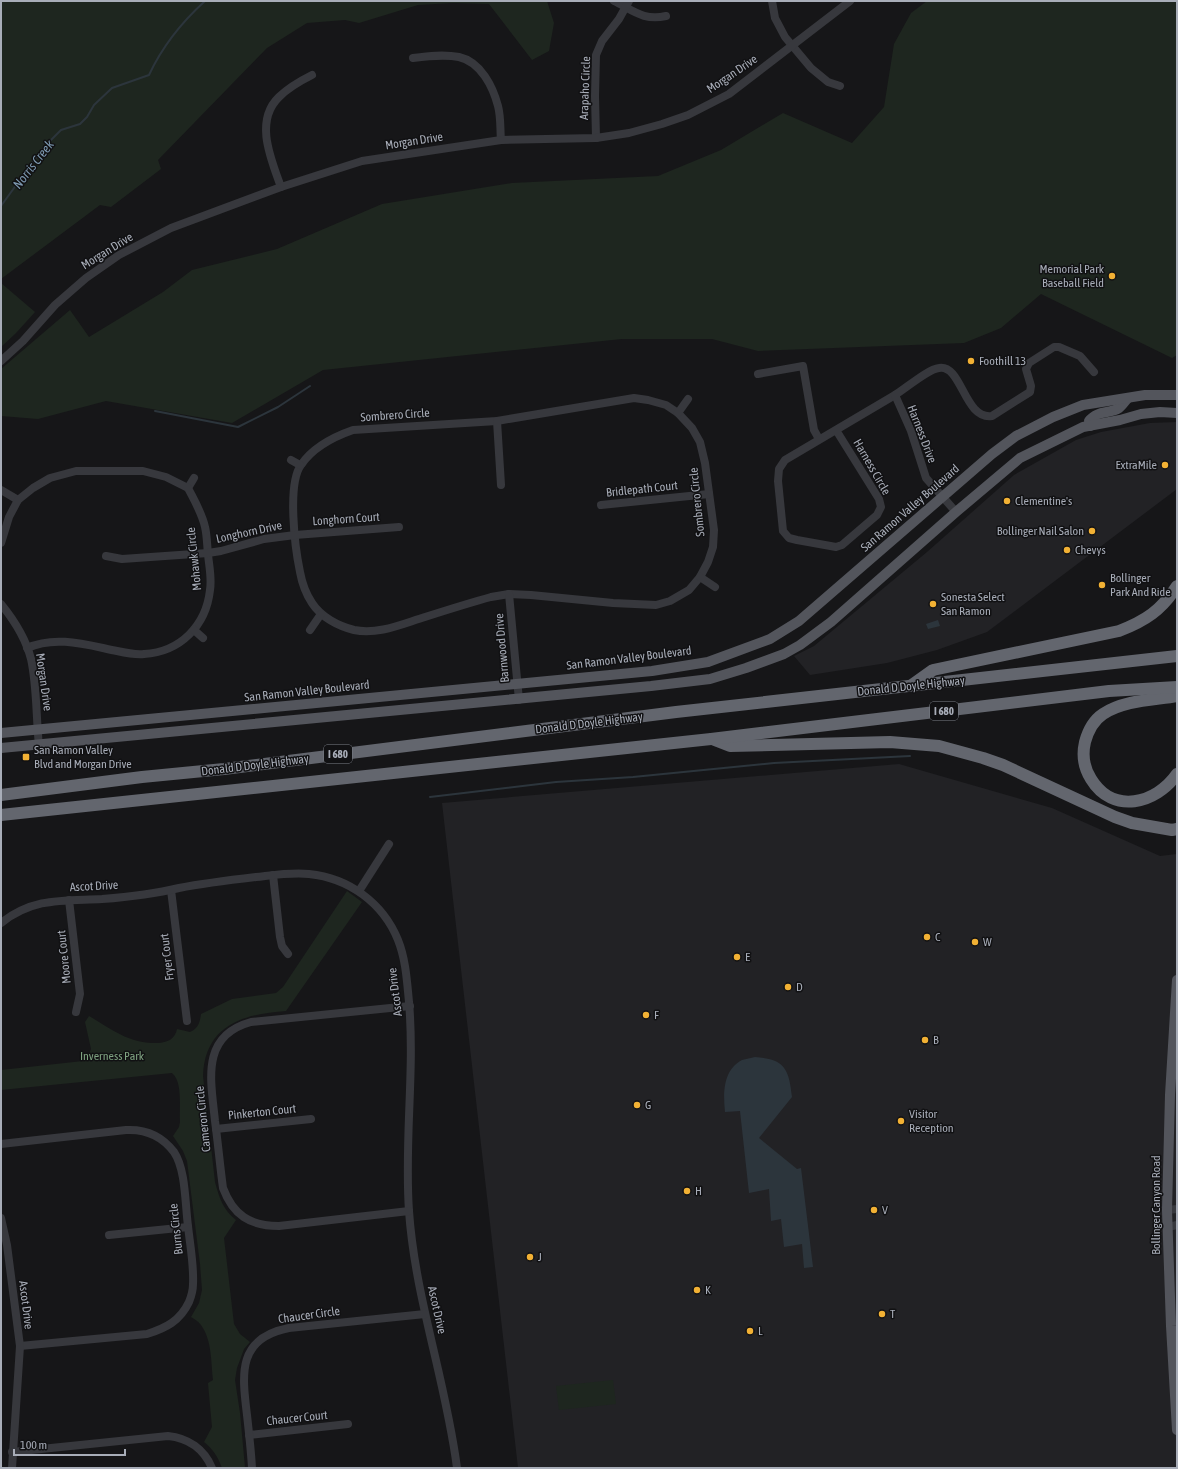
<svg xmlns="http://www.w3.org/2000/svg" width="1178" height="1469" viewBox="0 0 1178 1469" font-family="'Asap Condensed',sans-serif">
<rect width="100%" height="100%" fill="#161618"/>
<g fill="#222225">
<path d="M1177,422v67l-190,143 -50,18 -50,13 -77,12 -16,-19 20,-10 113,-94 87,-77 62,-35 25,-8 49,-9z"/>
<path d="M899,764l153,44 108,48 17,-2v614h-659l-76,-665z"/>
</g>
<g fill="#1e261f">
<path d="M1,1h546l7,22 -5,28 -17,9 -43,-56 -36,-1 -35,2 -59,18 -14,-3 -38,3 -40,25 -109,112 3,9 -50,38 -11,-2 -99,74z"/>
<path d="M927,1h250v354l-5,3 -131,-64 -40,34 -37,15 -206,8 -46,-12h-90l-299,31 -91,53 -126,-22 -68,18 -37,-3v-47l69,-59 19,27 74,-45 29,-22 85,-21 105,-45 130,-21 146,-7 63,-26 62,-37 69,30 32,-36 10,-63 17,-31z"/>
<path d="M1,283l34,29 -19,21 -15,14z"/>
<path d="M347,891l15,11 -76,109c-43,3 -81,14 -83,65l12,106c4,15 8,28 21,38l-12,18 10,86 6,10 10,8 -6,7 -7,19 -2,12 5,33 5,55h-23c-4,-11 -9,-19 -18,-26l8,-15 -4,-44 5,-3c-2,-18 -1,-40 -12,-55 -3,-4 -7,-6 -10,-8l8,-14 3,-13 -2,-26 -13,-103 -4,-10 -10,-15 6,-9 1,-5c-1,-14 3,-40 -8,-49l-171,17v-20l82,-9 6,-7 2,-5 -6,-27 4,-6c24,14 40,28 70,27 9,-1 16,-4 18,-14l13,3c8,-3 10,-10 11,-18l31,-15 44,-6 7,-6z"/>
<path d="M613,1380l3,24 -57,6 -3,-24z"/>
</g>
<g fill="#2c353c">
<path d="M938,620l2,6 -12,3 -2,-5z"/>
<path d="M755,1057c30,2 34,12 37,40l-33,41 38,31 4,-1 12,99 -9,1 -2,-24 -18,3 -3,-28 -10,2 -2,-32 -20,4 -9,-82 -15,1c-2,-19 -2,-42 17,-52 4,-1 9,-2 13,-3z"/>
</g>
<g fill="none" stroke-linecap="round" stroke-linejoin="round">
<g stroke="#2c353c" stroke-width="2">
<path d="M1,206l42,-58 18,-18 19,-6 7,-7 7,-12 18,-17 37,-13c13,-28 34,-54 56,-74"/>
<path d="M155,411l83,16 40,-20 32,-21"/>
<path d="M430,797l126,-15 77,-5 141,-14 136,-7"/>
</g>
<g stroke="#37383d" stroke-width="8">
<path d="M614,1c20,10 30,20 52,15"/>
<path d="M772,1l3,17 10,19 26,31 17,14 12,4"/>
<path d="M413,58c15,-2 31,-4 46,-1 22,5 34,30 39,49 3,11 2,23 3,34"/>
<path d="M596,138l-1,-42 1,-41 6,-14 17,-22 10,-18"/>
<path d="M281,187c-10,-28 -27,-66 -2,-90 10,-10 21,-16 33,-22"/>
<path d="M1,361l22,-20 32,-36 31,-27 33,-23 52,-27 110,-41 81,-26 139,-21 95,-2 33,-5 33,-9 26,-9 41,-21 121,-93"/>
<path d="M758,374l45,-8 11,64 5,9"/>
<path d="M634,398l14,2 18,5 12,8 14,15 8,14 5,21 9,67 -1,17 -5,15 -8,15 -11,13 -19,11 -14,4 -43,-2 -82,-8 -22,-1 -18,3c-22,6 -44,13 -66,20 -23,7 -47,18 -71,13 -16,-4 -33,-13 -42,-27 -6,-9 -10,-20 -12,-31 -5,-24 -13,-88 1,-107 12,-18 32,-28 52,-35l144,-9z"/>
<path d="M678,413l10,-14"/>
<path d="M497,421l4,64"/>
<path d="M836,430l43,69 2,8 -4,8 -35,30 -6,2 -39,-7 -8,-2 -6,-7 -5,-50 1,-12 6,-9 110,-65"/>
<path d="M291,460l9,5"/>
<path d="M188,488l6,-10"/>
<path d="M1,490l17,10"/>
<path d="M601,505l108,-11"/>
<path d="M956,512l-30,-34 -15,-47 -16,-36c10,-6 33,-26 44,-27 23,-4 25,52 53,48l38,-24 1,-6 -5,-17 3,-6 25,-16h5l21,9 14,16"/>
<path d="M1,543l8,-26 9,-17 15,-12 17,-10 26,-7h67l23,6 22,11c6,12 14,25 17,39 2,8 2,18 3,27 1,12 4,24 2,36 -4,36 -30,62 -66,64 -9,1 -18,-1 -27,-3 -30,-6 -61,-16 -90,-3"/>
<path d="M106,556l16,3 86,-6 13,-2 43,-12 31,-4 104,-8"/>
<path d="M700,577l15,10"/>
<path d="M509,594l10,106"/>
<path d="M1,604c13,16 25,35 30,55 6,27 5,58 8,87"/>
<path d="M194,630l9,8"/>
<path d="M310,630l11,-16"/>
<path d="M273,875l7,62 2,9 6,8"/>
<path d="M171,890l16,131"/>
<path d="M359,891l30,-47"/>
<path d="M69,900l11,94 -4,18"/>
<path d="M1,923c33,-26 63,-22 101,-24 26,-2 52,-5 77,-11 26,-5 51,-8 77,-11 18,-2 36,-5 53,-3 40,4 74,29 89,66 8,20 9,42 11,62 6,70 -5,139 0,209 6,87 37,170 48,257"/>
<path d="M216,1129l95,-10"/>
<path d="M1,1144l125,-14c19,-1 36,6 48,22 12,18 11,52 14,74 2,19 6,39 5,58 0,5 -2,13 -4,18 -9,19 -23,26 -42,32l-127,12"/>
<path d="M1167,1210l10,-1"/>
<path d="M409,1211l-130,15c-29,0 -46,-11 -56,-38 -3,-22 -5,-45 -8,-67 -4,-40 -15,-85 36,-99l159,-16"/>
<path d="M1,1218l6,27 13,101 -8,122"/>
<path d="M1168,1227l9,-2"/>
<path d="M109,1235l79,-8"/>
<path d="M249,1435l99,-11"/>
<path d="M12,1452l156,-16c20,2 36,13 44,32"/>
<path d="M252,1468c-1,-18 -3,-35 -5,-53 -5,-41 -10,-77 42,-87l136,-14"/>
</g>
<g stroke="#53555c" stroke-width="10">
<path d="M1090,426l-1,-5c8,-11 21,-7 30,-13 3,-2 6,-7 9,-10"/>
<path d="M1,733l651,-62 56,-9 62,-23 29,-18 193,-167 24,-18 37,-19 30,-12 62,-10h32"/>
<path d="M1,748l650,-62 59,-7 36,-11 38,-14 16,-9 31,-23 125,-110 64,-54 63,-31 37,-7 21,-6 19,-2 17,1"/>
<path d="M1177,980l-7,115 -3,115 4,116 6,104"/>
</g>
<g stroke="#63666e" stroke-width="12">
<path d="M912,685l21,-15 186,-39c26,-10 43,-21 58,-45"/>
<path d="M1177,696c-23,4 -53,4 -74,18 -9,6 -15,17 -18,28 -3,13 -1,26 6,37 22,36 65,25 86,-5"/>
<path d="M712,739l18,7 160,-4 49,4 44,12 20,7 112,52 17,6 40,7 5,-1"/>
<path d="M1,795l141,-18 82,-8 452,-57 501,-56"/>
<path d="M1,815l710,-76 398,-48 68,-4"/>
</g>
</g>
<g fill="#f2b134" stroke="#111113" stroke-width="1.5">
<circle cx="1112" cy="276" r="4"/>
<circle cx="971" cy="361" r="4"/>
<circle cx="1165" cy="465" r="4"/>
<circle cx="1007" cy="501" r="4"/>
<circle cx="1092" cy="531" r="4"/>
<circle cx="1067" cy="550" r="4"/>
<circle cx="1102" cy="585" r="4"/>
<circle cx="933" cy="604" r="4"/>
<rect x="22" y="753" width="8" height="8" rx="2"/>
<circle cx="927" cy="937" r="4"/>
<circle cx="975" cy="942" r="4"/>
<circle cx="737" cy="957" r="4"/>
<circle cx="788" cy="987" r="4"/>
<circle cx="646" cy="1015" r="4"/>
<circle cx="925" cy="1040" r="4"/>
<circle cx="637" cy="1105" r="4"/>
<circle cx="901" cy="1121" r="4"/>
<circle cx="687" cy="1191" r="4"/>
<circle cx="874" cy="1210" r="4"/>
<circle cx="530" cy="1257" r="4"/>
<circle cx="697" cy="1290" r="4"/>
<circle cx="882" cy="1314" r="4"/>
<circle cx="750" cy="1331" r="4"/>
</g>
<g text-anchor="middle" stroke-width="3" stroke-linejoin="round" paint-order="stroke">
<g fill="#111113" stroke="#7b7e86" stroke-width="1">
<rect x="930" y="702" width="28" height="18" rx="3"/>
<rect x="324" y="745" width="28" height="18" rx="3"/>
</g>
<g font-size="11" font-weight="bold" fill="#a8adb8">
<text x="944" y="715">I 680</text>
<text x="338" y="758">I 680</text>
</g>
<g font-size="12" fill="#a8adb8" stroke="#111113">
<text transform="translate(732 74) rotate(-34)" y="4">Morgan Drive</text>
<text transform="translate(585 88) rotate(-88)" y="4">Arapaho Circle</text>
<text transform="translate(414 141) rotate(-9)" y="4">Morgan Drive</text>
<text transform="translate(107 251) rotate(-32)" y="4">Morgan Drive</text>
<text transform="translate(395 415) rotate(-4)" y="4">Sombrero Circle</text>
<text transform="translate(922 434) rotate(69)" y="4">Harness Drive</text>
<text transform="translate(872 467) rotate(60)" y="4">Harness Circle</text>
<text transform="translate(642 489) rotate(-6)" y="4">Bridlepath Court</text>
<text transform="translate(697 502) rotate(-96)" y="4">Sombrero Circle</text>
<text transform="translate(910 508) rotate(-41)" y="4">San Ramon Valley Boulevard</text>
<text transform="translate(346 519) rotate(-4)" y="4">Longhorn Court</text>
<text transform="translate(249 532) rotate(-12)" y="4">Longhorn Drive</text>
<text transform="translate(194 559) rotate(-96)" y="4">Mohawk Circle</text>
<text transform="translate(502 648) rotate(-95)" y="4">Barnwood Drive</text>
<text transform="translate(629 658) rotate(-7)" y="4">San Ramon Valley Boulevard</text>
<text transform="translate(44 682) rotate(82)" y="4">Morgan Drive</text>
<text transform="translate(911 686) rotate(-6)" y="4">Donald D Doyle Highway</text>
<text transform="translate(307 691) rotate(-6)" y="4">San Ramon Valley Boulevard</text>
<text transform="translate(589 723) rotate(-7)" y="4">Donald D Doyle Highway</text>
<text transform="translate(255 765) rotate(-7)" y="4">Donald D Doyle Highway</text>
<text transform="translate(94 886) rotate(-3)" y="4">Ascot Drive</text>
<text transform="translate(64 957) rotate(-96)" y="4">Moore Court</text>
<text transform="translate(167 957) rotate(-97)" y="4">Fryer Court</text>
<text transform="translate(395 992) rotate(-97)" y="4">Ascot Drive</text>
<text transform="translate(262 1112) rotate(-6)" y="4">Pinkerton Court</text>
<text transform="translate(203 1119) rotate(-96)" y="4">Cameron Circle</text>
<text transform="translate(1156 1205) rotate(-90)" y="4">Bollinger Canyon Road</text>
<text transform="translate(176 1229) rotate(-96)" y="4">Burns Circle</text>
<text transform="translate(26 1305) rotate(83)" y="4">Ascot Drive</text>
<text transform="translate(437 1310) rotate(77)" y="4">Ascot Drive</text>
<text transform="translate(309 1315) rotate(-8)" y="4">Chaucer Circle</text>
<text transform="translate(297 1418) rotate(-6)" y="4">Chaucer Court</text>
</g>
<g font-size="12" fill="#a8adb8" stroke="#111113" text-anchor="start">
<text x="1104" y="273" text-anchor="end">Memorial Park<tspan x="1104" dy="14">Baseball Field</tspan></text>
<text x="979" y="365">Foothill 13</text>
<text x="1157" y="469" text-anchor="end">ExtraMile</text>
<text x="1015" y="505">Clementine's</text>
<text x="1084" y="535" text-anchor="end">Bollinger Nail Salon</text>
<text x="1075" y="554">Chevys</text>
<text x="1110" y="582">Bollinger<tspan x="1110" dy="14">Park And Ride</tspan></text>
<text x="941" y="601">Sonesta Select<tspan x="941" dy="14">San Ramon</tspan></text>
<text x="34" y="754">San Ramon Valley<tspan x="34" dy="14">Blvd and Morgan Drive</tspan></text>
<text x="935" y="941">C</text>
<text x="983" y="946">W</text>
<text x="745" y="961">E</text>
<text x="796" y="991">D</text>
<text x="654" y="1019">F</text>
<text x="933" y="1044">B</text>
<text x="645" y="1109">G</text>
<text x="909" y="1118">Visitor<tspan x="909" dy="14">Reception</tspan></text>
<text x="695" y="1195">H</text>
<text x="882" y="1214">V</text>
<text x="538" y="1261">J</text>
<text x="705" y="1294">K</text>
<text x="890" y="1318">T</text>
<text x="758" y="1335">L</text>
</g>
<g font-size="12" fill="#7fa381" stroke="#111113">
<text x="112" y="1060">Inverness Park</text>
</g>
<g font-size="13" font-style="italic" fill="#7f9bb3" stroke="#111113">
<text transform="translate(33 164) rotate(-52)" y="5">Norris Creek</text>
</g>
</g>
<rect width="1178" height="1469" fill="none" stroke="#a8adb8" stroke-width="4"/>
<path d="M14 1449v6h111v-6" fill="none" stroke="#a8adb8" stroke-width="2"/>
<text x="20" y="1449" font-size="12" fill="#a8adb8" stroke="#111113" stroke-width="3" paint-order="stroke">100 m</text>
</svg>
